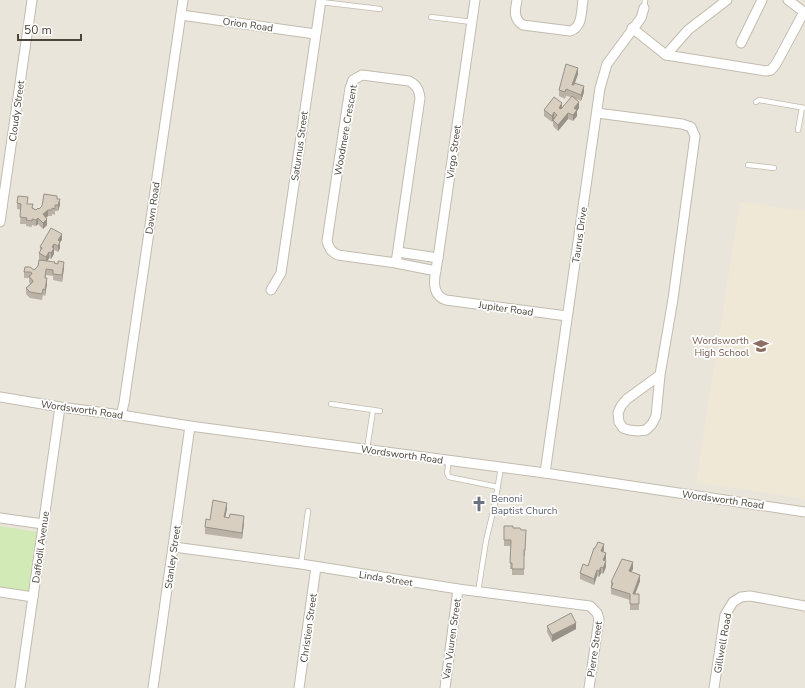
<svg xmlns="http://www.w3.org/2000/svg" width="805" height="688" viewBox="0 0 805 688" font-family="'Nunito Sans',sans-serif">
<rect width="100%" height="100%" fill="#f6f3ec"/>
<rect fill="#eae5da" x="0" y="0" width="805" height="688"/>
<path fill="#efe8d6" d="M740,202l65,9v288l-109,-17z"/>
<path fill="#d2eab5" d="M0,526l37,6 -7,62 -30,-4z"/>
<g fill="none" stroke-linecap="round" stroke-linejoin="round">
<g stroke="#c2bbae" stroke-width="6">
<g id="lane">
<path d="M321,2l59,7"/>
<path d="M644,8l1,-8"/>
<path d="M431,17l41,5"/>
<path d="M756,102l3,-2 46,8"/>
<path d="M798,130l4,-22"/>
<path d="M748,165l26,3"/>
<path d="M331,404l49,7"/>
<path d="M367,449l6,-39"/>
<path d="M449,460l-2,13 2,4 49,10"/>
<path d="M301,564l7,-53"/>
<path d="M478,592l8,-51 9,-38 6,-36"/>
</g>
</g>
<g stroke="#c2bbae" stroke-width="11">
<g id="street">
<path d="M475,0l-37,258c-2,14 -10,36 8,42l121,16"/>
<path d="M517,0c-2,10 -4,19 6,25l47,6c13,-4 11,-20 13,-31"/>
<path d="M788,0l17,13"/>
<path d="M181,15l134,19"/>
<path d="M632,28l34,27 100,16 5,-1 5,-6 28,-52"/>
<path d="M741,43l21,-43"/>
<path d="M666,55l22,-25 39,-30"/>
<path d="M597,113l85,11 9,3 4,9 -22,163 -13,76 -4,41 -4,8 -6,6 -8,1 -9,-1 -6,-2 -4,-6 -1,-9 3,-7 6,-7 33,-24"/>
<path d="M0,222l32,-222"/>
<path d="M398,252l40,6"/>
<path d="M396,263l24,-165c-1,-8 -3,-13 -11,-17l-47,-6 -9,5 -3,8 -23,153c2,7 4,11 11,14l58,8 40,8"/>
<path d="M271,290l10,-17 40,-273"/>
<path d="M0,397l60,10 61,8 69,11 355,47 260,39"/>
<path d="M121,415l3,-12 59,-403"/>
<path d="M545,473l55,-385 7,-24 34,-46 3,-10"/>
<path d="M0,518l43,6"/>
<path d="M174,547l127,17 157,25 132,17 7,7 2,6 -10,69"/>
<path d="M0,592l33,5"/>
<path d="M20,688l40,-281"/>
<path d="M153,688l37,-262"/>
<path d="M299,688l17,-121"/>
<path d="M445,688l13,-99"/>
<path d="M714,688l11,-73 8,-13 8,-5 9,-1 55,10"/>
</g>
</g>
<use href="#lane" stroke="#fff" stroke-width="4.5"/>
<use href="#street" stroke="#fff" stroke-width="9"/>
</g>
<g fill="#bab2a6">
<path d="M578,74l-3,9 9,9 -3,9 -5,-2 3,9 -2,3v5l-4,5 -5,-2 -10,12 -5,-5v-5l-1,1 -8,-6v-6l18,-2 9,-11 -5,-1 -1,3 -6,-3v-6z"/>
<path d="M57,199l3,6 -2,6h-3v4l-3,-1v2h-4l-2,2 1,7 -4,4 -5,-5 -2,2 -4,-1v2l-6,-1v-2h-6l1,-14 -4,-1v-6l11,1 8,6 3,-1z"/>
<path d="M62,240l-2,2v6l-2,4 -4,-2v4l-3,5 -2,-1 -1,3 7,2 9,5 -2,14 -9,-2v-4l-7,-1v3l1,6 -2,12 -2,-1 -1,5 -12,-2 -4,-4v-6l4,-4 -1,-2v-4h-5v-6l10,-2 4,-4 1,-7v-6l1,-2v-4z"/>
<path d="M227,509l-2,9 19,5 -2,16 -37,-5v-7l5,-7z"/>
<path d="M504,526l17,4 5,6 -1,20h-1v19h-12v-6h-2l1,-23h-7z"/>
<path d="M604,550l-1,2 3,7 -1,2 1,6 -3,7 -2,-1 -2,4 -2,-1 -3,9 -14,-6v-6l8,-7z"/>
<path d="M633,569l-2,3 9,9 -5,13 4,6v10h-9v-10l-19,-6v-12z"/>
<path d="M547,626l29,3 -24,13 -5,-10z"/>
</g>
<g fill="#979187">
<path d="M578,68v6l-6,17v-6z"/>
<path d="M584,86v6l-3,9v-6z"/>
<path d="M579,102v6l-2,3v5l-4,5v-6l1,-7z"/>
<path d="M562,103v6l-3,5v-6z"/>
<path d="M554,112v7l-2,3v-6z"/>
<path d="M568,113v6l-10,12v-6z"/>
<path d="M60,199v6l-2,6v-6z"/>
<path d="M48,210v6l-5,4v-6z"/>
<path d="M38,218v6l-2,2v-6z"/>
<path d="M47,219v6l-4,4v-6z"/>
<path d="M62,234v6l-2,2v6l-2,4v-12z"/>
<path d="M54,244v10l-3,5v-6l1,-6z"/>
<path d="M49,252v6l-3,5v-6z"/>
<path d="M64,262v6l-2,14v-7z"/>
<path d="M47,278v6l-2,12v-6z"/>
<path d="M227,503v6l-3,14v-6z"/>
<path d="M244,516v7l-2,16v-6z"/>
<path d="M604,544v6l-3,7v-6z"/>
<path d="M606,553v6l-3,7v-6z"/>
<path d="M606,561v6l-3,7v-6z"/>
<path d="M633,562v7l-4,8v-6z"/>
<path d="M601,567v6l-2,4v-6z"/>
<path d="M597,570v6l-3,9v-6z"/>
<path d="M640,575v6l-7,19v-6z"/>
<path d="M576,623v6l-24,13v-7z"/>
</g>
<g fill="#d8cfc1" stroke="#979187">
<path d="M566,64l12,4 -6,17h2v-2l10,3 -3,9 -15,-6 -1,3 -6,-2z"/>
<path d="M572,96l7,6 -5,6 3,2 -4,5 -5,-2 -10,12 -5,-5 4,-5 -3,-3 -2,4 -8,-6 10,-13 8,6 -3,5 2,1z"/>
<path d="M44,194l13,2v3h3l-2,6h-3v4l-3,-1v2h-4l-5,4 4,5 -4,4 -5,-5 -2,2 -4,-1v2l-6,-1 1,-2 -7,-1 1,-13 -4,-1 1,-7 10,1 -1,7h6l-1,4 4,2 2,-2 1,1 3,-3z"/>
<path d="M51,228l11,6 -4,6 2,2 -2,4 -4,-2 -2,3 2,1 -3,5 -2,-1 -3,5 -7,-4 3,-5 -2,-1z"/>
<path d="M39,260l16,2 -1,1 4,1v-3l6,1 -2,13 -9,-1v-4l-7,-1 -1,9h2l-2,12 -2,-1 -1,5 -12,-2 -4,-4 6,-5 1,-2 -4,-5 3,-2 -1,-2h-7l1,-5h5l4,3 4,-4z"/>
<path d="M213,500l14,3 -3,14 5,1 1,-4 14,2 -2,17 -37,-6 1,-8 4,1z"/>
<path d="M504,526h9v2h7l1,2h5l-1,20h-1v19h-12v-6h-2l1,-23h-7z"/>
<path d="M598,542l6,2 -3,7 5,2 -3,7 3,1 -3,7 -2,-1 -2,4 -2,-1 -3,9 -14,-6 3,-9 5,2 6,-18h1z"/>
<path d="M622,559l11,3 -4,9 11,4 -7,19h6v10h-9v-10l-19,-6 2,-5 -2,-1z"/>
<path d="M571,613l5,10 -24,12 -5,-9z"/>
</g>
<defs>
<g id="school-bare" transform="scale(1.2)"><path d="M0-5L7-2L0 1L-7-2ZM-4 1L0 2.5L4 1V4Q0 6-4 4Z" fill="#8d6e63" stroke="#fff" stroke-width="2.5" paint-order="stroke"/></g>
<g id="church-bare" transform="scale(1.2)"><path d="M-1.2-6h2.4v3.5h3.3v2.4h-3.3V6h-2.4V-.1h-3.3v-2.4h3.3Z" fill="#6b7280" stroke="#fff" stroke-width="2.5" paint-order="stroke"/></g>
</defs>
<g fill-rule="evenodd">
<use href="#school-bare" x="761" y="346"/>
<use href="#church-bare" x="479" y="504"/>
</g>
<g text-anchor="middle" stroke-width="3.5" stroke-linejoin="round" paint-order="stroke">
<g font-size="10" fill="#4b4439" stroke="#fff">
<text transform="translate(248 24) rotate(8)" y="4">Orion Road</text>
<text transform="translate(16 111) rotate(-82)" y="4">Cloudy Street</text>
<text transform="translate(345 130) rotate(-80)" y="4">Woodmere Crescent</text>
<text transform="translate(299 146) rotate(-82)" y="4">Saturnus Street</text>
<text transform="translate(453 152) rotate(-82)" y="4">Virgo Street</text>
<text transform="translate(152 208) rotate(-82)" y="4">Dawn Road</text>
<text transform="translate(579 235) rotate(-82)" y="4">Taurus Drive</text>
<text transform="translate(506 308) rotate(8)" y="4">Jupiter Road</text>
<text transform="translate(82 409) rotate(8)" y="4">Wordsworth Road</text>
<text transform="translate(402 454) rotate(8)" y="4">Wordsworth Road</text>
<text transform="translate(723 499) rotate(8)" y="4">Wordsworth Road</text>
<text transform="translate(40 547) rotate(-82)" y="4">Daffodil Avenue</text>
<text transform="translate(172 557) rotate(-82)" y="4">Stanley Street</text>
<text transform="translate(386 578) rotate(9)" y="4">Linda Street</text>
<text transform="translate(308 628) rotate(-82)" y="4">Christien Street</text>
<text transform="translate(451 639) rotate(-82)" y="4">Van Vuuren Street</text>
<text transform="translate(722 643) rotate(-80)" y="4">Gillwell Road</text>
<text transform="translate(594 649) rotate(-82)" y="4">Pierre Street</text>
</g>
<g font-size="10" fill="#785e54" stroke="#fff" text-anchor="end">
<text x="749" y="344">Wordsworth<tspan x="749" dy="12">High School</tspan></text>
</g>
<g font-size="10" fill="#5b616d" stroke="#fff" text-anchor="start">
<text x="491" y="502">Benoni<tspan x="491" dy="12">Baptist Church</tspan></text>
</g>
</g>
<path d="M18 34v6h63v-6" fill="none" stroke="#4b4439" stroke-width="2"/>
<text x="24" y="34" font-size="12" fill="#4b4439" stroke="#ffffff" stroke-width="3" paint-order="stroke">50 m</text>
</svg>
